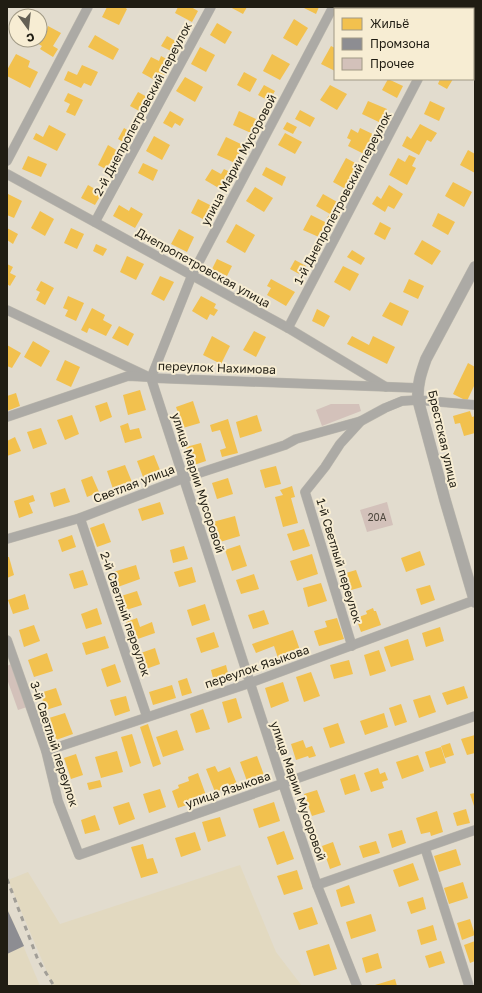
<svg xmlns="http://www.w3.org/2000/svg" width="482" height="993" viewBox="0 0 482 993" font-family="'Golos Text',sans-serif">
<rect width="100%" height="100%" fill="#e2dcce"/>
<g fill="#e2d9c0">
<path d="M240,865l36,87 26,34h-249l-45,-106 20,-8 32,52z"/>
<path d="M7,907l33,79h-33z"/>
</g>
<g fill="#f2c14e">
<path d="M107,7l9,1 1,-1h7l3,2 -8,16 -17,-8z"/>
<path d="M178,7h13l7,4 -6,11 -17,-9z"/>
<path d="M230,7h17l-4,7z"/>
<path d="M302,7h17l-3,7z"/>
<path d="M401,7h18l-1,2h-18z"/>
<path d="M294,19l14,9 -11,18 -14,-8z"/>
<path d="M217,23l15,9 -7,12 -15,-9z"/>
<path d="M40,25l7,4 1,-3 13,7 -8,13 5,3 -5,8 -13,-8 2,-3 -10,-6h8z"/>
<path d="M475,26v25l-2,-1v-20z"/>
<path d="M95,35l24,14 -6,11 -25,-13z"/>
<path d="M167,36l15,9 -5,9 -16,-8z"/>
<path d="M331,46l4,2v23l-14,-7z"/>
<path d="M200,47l15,8 -9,17 -15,-8z"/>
<path d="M16,54l14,7 -2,6 10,5 -8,16 -23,-12v-6z"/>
<path d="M272,54l18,10 -10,16 -17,-9z"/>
<path d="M161,56l11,6 -12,21 -18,-10 9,-16 8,4z"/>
<path d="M82,65l16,7 -7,14 -7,-3 -3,5 -17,-8 4,-9 9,4z"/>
<path d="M244,72l13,7 -7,13 -13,-7z"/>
<path d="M185,77l18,10 -8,15 -19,-11z"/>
<path d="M388,79l15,7 -6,12 -15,-8z"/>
<path d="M440,79h13l-6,10 -9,-5z"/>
<path d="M264,85l11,6 -6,10 -11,-6z"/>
<path d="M330,85l17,9 -10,16 -17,-10z"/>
<path d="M138,92l13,7 -8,14 -13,-7z"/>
<path d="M68,93l15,7 -8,16 -9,-4 4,-8 -6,-3z"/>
<path d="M368,101l19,8 -6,14 -19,-9z"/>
<path d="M430,101l15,7 -6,13 -15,-7z"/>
<path d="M300,110l15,8 -5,9 -15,-8z"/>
<path d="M170,111l14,8 -4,7 -5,-3 -3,5 -9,-5z"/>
<path d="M239,111l19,9 -7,13 -18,-8z"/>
<path d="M287,122l10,5 -4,7 -10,-5z"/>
<path d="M420,124l17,9 -6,9 -4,-2 -8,15 -17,-9 5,-10 4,3z"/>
<path d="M49,125l17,9 -9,17 -24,-12 3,-6 7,4z"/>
<path d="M124,128l10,6 -6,11 -10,-6z"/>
<path d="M360,128l19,9 -6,13 -6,-3 -3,7 -16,-8 3,-6 -4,-2 4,-9 7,4z"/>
<path d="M285,133l17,9 -7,12 -17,-9z"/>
<path d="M154,136l16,9 -8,15 -16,-9z"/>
<path d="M226,137l17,8 -8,18 -18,-8z"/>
<path d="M108,145l15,9 -10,19 -15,-8z"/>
<path d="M468,150l7,4v19l-15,-8z"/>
<path d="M409,155l7,3 -4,8 4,2 -9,17 -18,-10 9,-17 7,4z"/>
<path d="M28,156l19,8 -6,13 -19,-8z"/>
<path d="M346,158l13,7 -8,15 5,3 -5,9 -18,-10z"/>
<path d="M143,163l15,7 -5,11 -15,-8z"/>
<path d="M266,167l20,10 -4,9 -20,-11z"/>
<path d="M212,169l9,5 3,-5 8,4 -10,17 -17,-10z"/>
<path d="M453,182l19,10 -8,15 -19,-11z"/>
<path d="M88,185l14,8 -7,12 -14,-7z"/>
<path d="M389,185l14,9 -9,15 -6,-3 -3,6 -13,-8 5,-8 4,3z"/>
<path d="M255,187l18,11 -9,14 -18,-11z"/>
<path d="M8,194l14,7 -8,17 -7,-3z"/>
<path d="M323,194l16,9 -5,9 6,3 -5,8 -8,-5 3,-4 -14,-8z"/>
<path d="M198,199l16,8 -7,14 -16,-8z"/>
<path d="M119,205l10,6 2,-4 12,7 -8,14 -22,-12z"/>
<path d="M40,211l14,8 -9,17 -14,-8z"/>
<path d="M438,213l17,9 -7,13 -16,-9z"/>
<path d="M311,215l18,9 -8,14 -18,-8z"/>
<path d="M380,222l11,6 -6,12 -11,-6z"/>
<path d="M236,224l19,11 -10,18 -19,-11z"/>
<path d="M7,228l11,6 -5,10 -6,-4z"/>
<path d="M71,228l13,6 -7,15 -13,-6z"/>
<path d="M179,229l15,8 -7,15 -16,-8z"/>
<path d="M422,240l19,11 -9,14 -18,-11z"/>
<path d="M96,244l11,5 -4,7 -10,-5z"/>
<path d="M352,250l13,8 -4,7 -14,-8z"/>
<path d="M127,256l17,8 -8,16 -16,-8z"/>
<path d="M217,259l15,7 -5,10 -15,-7z"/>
<path d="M295,260l11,6 -5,9 -11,-6z"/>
<path d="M7,264l6,3 -3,6 6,3 -6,10 -3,-2z"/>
<path d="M343,266l16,8 -9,17 -16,-9z"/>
<path d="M160,276l14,6 -10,19 -13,-7z"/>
<path d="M271,279l24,13 -9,14 -19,-11 4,-7 -4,-2z"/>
<path d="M409,279l15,7 -6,13 -15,-7z"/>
<path d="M41,281l13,7 -9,17 -9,-5 4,-8 -4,-2z"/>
<path d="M68,296l16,7 -8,18 -11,-5 3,-6 -5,-2z"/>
<path d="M201,296l15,8 -2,4 4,2 -4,6 -4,-2 -3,6 -15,-9z"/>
<path d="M390,302l19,9 -7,15 -20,-10z"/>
<path d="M92,308l13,7 -2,5 9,5 -6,11 -17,-8 -2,5 -6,-3z"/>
<path d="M317,309l13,7 -6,11 -12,-6z"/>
<path d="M119,326l15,8 -6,12 -16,-8z"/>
<path d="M254,331l12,6 -10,20 -13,-7z"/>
<path d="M212,336l18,10 -9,18 -18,-9z"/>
<path d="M352,336l17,9 4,-9 22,11 -8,17 -40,-20z"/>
<path d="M33,341l17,10 -9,16 -17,-10z"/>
<path d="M7,345l14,8 -9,15 -5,-2z"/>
<path d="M65,360l15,7 -9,20 -15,-7z"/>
<path d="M468,363l7,4v17l-8,17 -14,-7z"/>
<path d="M140,390l6,20 -18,5 -5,-20z"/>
<path d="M16,393l4,13 -13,5v-15z"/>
<path d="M193,401l7,22 -17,5 -7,-21z"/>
<path d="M107,402l5,15 -12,5 -5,-16z"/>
<path d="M470,411l2,6 3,-1v17l-11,3 -4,-13 -5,1 -2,-8z"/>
<path d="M72,415l7,19 -14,6 -8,-20z"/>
<path d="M257,415l5,16 -22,7 -4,-16z"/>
<path d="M228,419l10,34 -16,4 -2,-7 6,-2 -6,-18 -8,2 -2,-7z"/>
<path d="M128,423l2,7 9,-2 3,10 -17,5 -5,-17z"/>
<path d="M41,428l6,16 -14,5 -6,-17z"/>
<path d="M15,437l6,14 -14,5v-15z"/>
<path d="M201,443l5,18 -15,5 -5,-19z"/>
<path d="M154,455l6,15 -17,7 -6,-16z"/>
<path d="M125,465l7,17 -19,7 -6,-18z"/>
<path d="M276,466l5,18 -16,4 -5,-18z"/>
<path d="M92,476l7,16 -12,5 -6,-17z"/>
<path d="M228,478l5,16 -16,5 -5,-16z"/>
<path d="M292,486l3,11 -4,1 7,25 -15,4 -8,-30 8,-2 -3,-5z"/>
<path d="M65,488l5,14 -16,5 -4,-14z"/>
<path d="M33,495l2,6 -6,2 4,10 -14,5 -5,-17z"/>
<path d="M160,502l4,12 -22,7 -4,-12z"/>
<path d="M235,516l5,20 -20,6 -3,-12 -6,2 -2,-9z"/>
<path d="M104,523l7,19 -14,5 -7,-19z"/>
<path d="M304,529l6,17 -17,5 -6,-17z"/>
<path d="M72,535l4,12 -14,5 -4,-12z"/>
<path d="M240,545l7,21 -15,5 -7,-21z"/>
<path d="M184,546l4,13 -15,4 -3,-13z"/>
<path d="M420,551l5,14 -19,7 -5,-14z"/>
<path d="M312,554l6,20 -21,7 -7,-20z"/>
<path d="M7,557h2l5,18 -7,3z"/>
<path d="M136,565l4,14 -25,9 -5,-15z"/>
<path d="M192,567l4,15 -17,5 -5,-15z"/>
<path d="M83,570l5,15 -14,4 -5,-15z"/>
<path d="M356,570l6,17 -18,5 -5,-17z"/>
<path d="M254,574l5,15 -18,5 -5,-14z"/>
<path d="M321,583l6,18 -19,6 -5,-19z"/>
<path d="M430,585l5,15 -14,5 -5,-16z"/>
<path d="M137,591l5,14 -19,6 -5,-14z"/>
<path d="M25,594l4,15 -16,5 -5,-14z"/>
<path d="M205,604l5,16 -18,6 -5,-16z"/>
<path d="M97,608l5,16 -16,5 -5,-15z"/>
<path d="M373,608l1,3h2l5,14 -20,7 -5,-14 11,-4 -1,-3z"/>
<path d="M264,610l5,14 -16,5 -5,-14z"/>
<path d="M137,618l3,9 12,-5 3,11 -23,8 -6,-19z"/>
<path d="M337,618l7,21 -25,7 -5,-15 13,-4 -2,-6z"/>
<path d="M34,625l6,16 -16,6 -5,-17z"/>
<path d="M440,627l4,14 -18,6 -4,-14z"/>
<path d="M293,630l8,23 -22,8 -5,-15 -18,7 -4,-9z"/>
<path d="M214,632l5,15 -18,6 -5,-15z"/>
<path d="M105,636l4,12 -23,7 -4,-12z"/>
<path d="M408,639l6,21 -23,7 -7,-20z"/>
<path d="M155,648l5,16 -17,6 -5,-16z"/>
<path d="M379,650l7,21 -16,5 -6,-21z"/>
<path d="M47,653l6,18 -19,6 -6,-17z"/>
<path d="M349,660l4,14 -19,5 -4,-14z"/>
<path d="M115,664l6,18 -14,5 -6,-18z"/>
<path d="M226,665l3,12 -15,5 -3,-12z"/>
<path d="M311,672l9,24 -16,6 -8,-25z"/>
<path d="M187,678l5,15 -10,3 -4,-15z"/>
<path d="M283,682l6,19 -18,7 -6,-20z"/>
<path d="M172,685l4,13 -23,7 -4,-13z"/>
<path d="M464,686l4,12 -21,7 -5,-12z"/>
<path d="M56,688l6,17 -16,5 -6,-17z"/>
<path d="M430,695l6,17 -17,6 -6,-18z"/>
<path d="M126,696l4,15 -15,5 -5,-16z"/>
<path d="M236,698l6,20 -14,5 -6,-21z"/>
<path d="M401,704l6,18 -12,4 -6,-18z"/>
<path d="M203,709l7,20 -14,4 -6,-19z"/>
<path d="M65,713l8,21 -17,6 -7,-22z"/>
<path d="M384,713l4,14 -23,8 -5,-14z"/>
<path d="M338,723l7,20 -15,5 -7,-20z"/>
<path d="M148,724l13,40 -8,3 -13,-40z"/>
<path d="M177,730l7,20 -21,7 -7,-20z"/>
<path d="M132,734l9,29 -11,4 -9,-30z"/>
<path d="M475,735v18l-8,2 -6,-16z"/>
<path d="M303,740l3,8 6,-2 4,10 -7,2 -1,-2 -12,4 -5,-16z"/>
<path d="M450,743l4,12 -9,3 -4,-12z"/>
<path d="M441,747l5,16 -16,5 -5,-16z"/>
<path d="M117,751l6,21 -22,6 -6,-21z"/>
<path d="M76,754l7,21 -12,4 -7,-21z"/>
<path d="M418,755l6,16 -22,8 -6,-17z"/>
<path d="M257,756l7,19 -17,6 -7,-19z"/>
<path d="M215,766l3,6 12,-5 7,17 -22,8 -9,-23z"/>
<path d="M378,768l2,6 5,-2 3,8 -6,2 2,6 -13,4 -7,-19z"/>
<path d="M198,773l9,25 -29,10 -6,-17 7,-3 -1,-3 11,-4 -1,-4z"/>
<path d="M355,774l5,16 -15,5 -5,-16z"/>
<path d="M100,780l2,7 -13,3 -2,-7z"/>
<path d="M160,789l6,18 -17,6 -6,-19z"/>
<path d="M317,790l8,22 -13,4 -8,-22z"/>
<path d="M475,793v16l-5,-15z"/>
<path d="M129,802l6,17 -16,6 -6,-18z"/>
<path d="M274,802l6,19 -21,7 -6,-19z"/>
<path d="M466,809l4,14 -13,3 -4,-13z"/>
<path d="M437,811l6,21 -12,4 -1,-4 -9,2 -5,-16z"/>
<path d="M95,815l5,15 -15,4 -4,-14z"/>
<path d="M220,817l6,19 -18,6 -6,-20z"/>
<path d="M402,830l4,13 -14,5 -4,-14z"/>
<path d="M284,831l10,28 -17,6 -10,-28z"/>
<path d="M195,832l6,18 -20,7 -6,-19z"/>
<path d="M376,841l4,12 -17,5 -4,-12z"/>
<path d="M333,842l8,23 -11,4 -8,-23z"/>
<path d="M143,844l4,15 6,-1 5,15 -17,5 -10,-31z"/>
<path d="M456,849l5,16 -22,7 -5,-16z"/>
<path d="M413,863l6,17 -20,7 -6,-17z"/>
<path d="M297,870l6,19 -19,6 -7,-19z"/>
<path d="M463,882l5,16 -19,6 -5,-16z"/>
<path d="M349,885l6,18 -14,4 -5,-17z"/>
<path d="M423,897l3,12 -15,5 -4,-12z"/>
<path d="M312,907l6,17 -19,6 -6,-17z"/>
<path d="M371,914l5,17 -25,8 -5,-17z"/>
<path d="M470,919l5,16 -13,5 -5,-17z"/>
<path d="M433,925l4,15 -16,5 -4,-15z"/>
<path d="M475,941v20l-5,2 -6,-18z"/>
<path d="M329,944l8,25 -23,7 -8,-25z"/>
<path d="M441,951l4,12 -16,5 -4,-12z"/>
<path d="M378,953l4,15 -16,5 -4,-15z"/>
<path d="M395,979l2,7h-22v-1z"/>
</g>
<path fill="#8d8d92" d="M7,909l17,37 -17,8z"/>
<g fill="#d3c1ba">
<path d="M331,404h28l2,7 -39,15 -6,-16z"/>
<path d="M387,502l6,23 -26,7 -7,-22z"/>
<path d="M11,664l16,43 -9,3 -11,-31v-13z"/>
</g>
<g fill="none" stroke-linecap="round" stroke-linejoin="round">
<g stroke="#bdb9ae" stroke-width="10">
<g id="minor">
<path d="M333,7l-141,268 -41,103 132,406 34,101 40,101"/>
<path d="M366,7l4,2"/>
<path d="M473,66l2,1"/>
<path d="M7,161l81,-154"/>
<path d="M7,174l281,154 98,59"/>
<path d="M95,222l116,-215"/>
<path d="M7,310l144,68 267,10"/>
<path d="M288,328l130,-249"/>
<path d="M7,417l121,-41 19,1"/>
<path d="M80,518l67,199"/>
<path d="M7,539l73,-21 104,-40 101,-33 11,-6 65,-18"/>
<path d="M7,640l39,111 12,50 21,54 396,-139"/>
<path d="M352,646l-47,-154 20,-25 15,-23 21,-23 24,-13 17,-7 16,-1 57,5"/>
<path d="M46,751l204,-68 225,-83"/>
<path d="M425,848l44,138"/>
<path d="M317,885l158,-55"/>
</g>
</g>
<g stroke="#bdb9ae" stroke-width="12">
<path id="tertiary" d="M475,267l-49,92c-5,14 -9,26 -8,41l27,100 30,102"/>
</g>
<use href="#minor" stroke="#acaaa5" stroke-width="9"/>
<use href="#tertiary" stroke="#acaaa5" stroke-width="11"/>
<path stroke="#a19e97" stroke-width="3" stroke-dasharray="5 5" stroke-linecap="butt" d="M7,879l31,81 16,26"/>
</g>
<g text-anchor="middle" stroke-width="4" stroke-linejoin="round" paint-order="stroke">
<g font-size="10" fill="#4d463d">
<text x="377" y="521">20А</text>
</g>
<g font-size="12" fill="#201d13" stroke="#f7edd3">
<text transform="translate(143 109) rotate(-62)" y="4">2-й Днепропетровский переулок</text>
<text transform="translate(239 160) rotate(-62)" y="4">улица Марии Мусоровой</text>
<text transform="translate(343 198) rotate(-62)" y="4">1-й Днепропетровский переулок</text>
<text transform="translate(203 268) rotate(29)" y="4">Днепропетровская улица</text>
<text transform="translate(217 368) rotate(2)" y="4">переулок Нахимова</text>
<text transform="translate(443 439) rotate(77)" y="4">Брестская улица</text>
<text transform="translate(198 483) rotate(72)" y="4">улица Марии Мусоровой</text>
<text transform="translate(134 484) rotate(-21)" y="4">Светлая улица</text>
<text transform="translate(339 561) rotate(73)" y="4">1-й Светлый переулок</text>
<text transform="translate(125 614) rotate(71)" y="4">2-й Светлый переулок</text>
<text transform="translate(257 667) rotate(-19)" y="4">переулок Языкова</text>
<text transform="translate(54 744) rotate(72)" y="4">3-й Светлый переулок</text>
<text transform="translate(228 790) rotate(-19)" y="4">улица Языкова</text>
<text transform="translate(298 791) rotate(71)" y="4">улица Марии Мусоровой</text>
</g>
</g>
<rect width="482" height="993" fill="none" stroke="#201d13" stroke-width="16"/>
<rect x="334" y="8" width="140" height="72" fill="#f7edd3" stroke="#a19a86"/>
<rect x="342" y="18" width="20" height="12" fill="#f2c14e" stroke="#a19a86"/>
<text x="370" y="28" font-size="12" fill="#201d13">Жильё</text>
<rect x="342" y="38" width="20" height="12" fill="#8d8d92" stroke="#a19a86"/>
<text x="370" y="48" font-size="12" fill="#201d13">Промзона</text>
<rect x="342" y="58" width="20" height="12" fill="#d3c1ba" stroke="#a19a86"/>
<text x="370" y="68" font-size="12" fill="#201d13">Прочее</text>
<g transform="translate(28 28) rotate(165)"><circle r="19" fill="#f7edd3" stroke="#a19a86"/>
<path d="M0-3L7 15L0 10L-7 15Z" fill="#646054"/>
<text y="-6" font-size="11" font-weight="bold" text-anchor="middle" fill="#201d13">С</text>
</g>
</svg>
